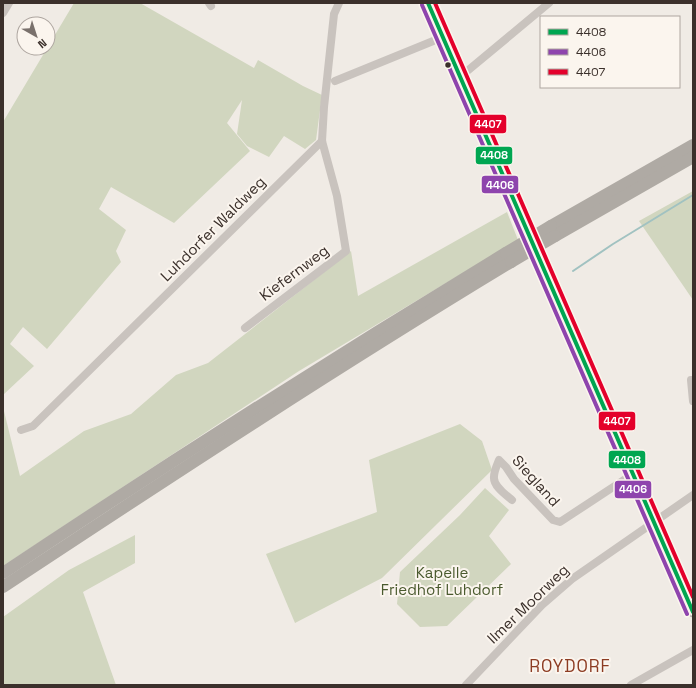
<svg xmlns="http://www.w3.org/2000/svg" width="696" height="688" viewBox="0 0 696 688" font-family="'Space Grotesk',sans-serif">
<rect width="100%" height="100%" fill="#f0ebe5"/>
<g fill="#d1d6bf">
<path d="M74,3h66l114,65 4,-8 45,26 19,9 -6,45 -11,9 -21,-13 -15,21 -22,-11 -10,-12 5,-34 -15,23 23,28 -76,72 -63,-36 -12,22 27,21 -10,21 5,11 -74,87 -24,-22 -13,17 24,22 -31,29v-273z"/>
<path d="M693,191v109l-54,-79z"/>
<path d="M507,212l11,28 -219,131 -296,195v-159l17,69 64,-45 47,-17 45,-39 32,-12 143,-112 7,45z"/>
<path d="M460,424l22,17 10,29 -110,108 -87,45 -29,-69 111,-42 -8,-52z"/>
<path d="M485,488l24,22 -20,26 22,28 -64,62 -27,1 -23,-23 3,-32 60,-57z"/>
<path d="M135,535v28l-52,29 33,93h-113v-68l66,-47z"/>
</g>
<g fill="none" stroke-linecap="round" stroke-linejoin="round">
<path stroke="#a1c2c1" stroke-width="2" d="M573,271l40,-27 80,-49"/>
<g stroke="#c9c3be" stroke-width="8">
<path d="M209,3l2,3"/>
<path d="M3,13l6,-10"/>
<path d="M460,77l89,-74"/>
<path d="M335,81l108,-44"/>
<path d="M245,328l101,-77 -9,-55 -15,-55 2,-34 10,-93 5,-11"/>
<path d="M691,380l2,21"/>
<path d="M21,430l12,-4 289,-285"/>
<path d="M512,500c-6,-5 -19,-14 -18,-23 0,-6 3,-12 5,-17l7,7 8,12 39,41 7,2 73,-48"/>
<path d="M466,685l76,-80 30,-26 121,-84"/>
<path d="M631,685l62,-35"/>
</g>
<path stroke="#b8b1ad" stroke-width="11" d="M428,3l265,609"/>
<g stroke="#afaaa4" stroke-width="12">
<path d="M551,226l142,-81"/>
<path d="M555,236l138,-79"/>
<path d="M3,573c165,-110 333,-217 503,-320"/>
<path d="M3,587c168,-111 336,-221 508,-325"/>
</g>
<g stroke="#afaaa4" stroke-width="12">
<path d="M506,253l45,-27"/>
<path d="M511,262l44,-26"/>
</g>
<g stroke="#fbf5ee" stroke-width="7">
<path id="bus-1" d="M428,3l265,609"/>
</g>
<g stroke="#fbf5ee" stroke-width="7">
<path id="bus-2" d="M422,5l265,609"/>
</g>
<g stroke="#fbf5ee" stroke-width="7">
<path id="bus-3" d="M435,3l258,594"/>
</g>
<use href="#bus-1" stroke="#00a651" stroke-width="4"/>
<use href="#bus-2" stroke="#8e44ad" stroke-width="4"/>
<use href="#bus-3" stroke="#e4002b" stroke-width="4"/>
</g>
<circle fill="#3b302b" stroke="#fbf5ee" stroke-width="1.5" cx="448" cy="65" r="3.5"/>
<g text-anchor="middle" stroke-width="4" stroke-linejoin="round" paint-order="stroke">
<g font-size="15" fill="#3b302b" stroke="#fbf5ee">
<text transform="translate(213 229) rotate(-45)" y="5">Luhdorfer Waldweg</text>
<text transform="translate(294 273) rotate(-37)" y="5">Kiefernweg</text>
<text transform="translate(536 481) rotate(48)" y="5">Siegland</text>
<text transform="translate(528 604) rotate(-44)" y="5">Ilmer Moorweg</text>
</g>
<g font-size="15" fill="#4a5a2e" stroke="#fbf5ee">
<text x="442" y="578">Kapelle<tspan x="442" dy="17">Friedhof Luhdorf</tspan></text>
</g>
<g font-size="17" letter-spacing="1" fill="#8c3b22" stroke="#fbf5ee">
<text x="570" y="672">ROYDORF</text>
</g>
</g>
<g stroke="#fbf5ee" stroke-width="1.5">
<rect x="469" y="114" width="38" height="20" rx="4" fill="#e4002b"/>
<rect x="475" y="146" width="38" height="19" rx="4" fill="#00a651"/>
<rect x="481" y="175" width="38" height="19" rx="4" fill="#8e44ad"/>
<rect x="598" y="411" width="38" height="20" rx="4" fill="#e4002b"/>
<rect x="608" y="450" width="38" height="19" rx="4" fill="#00a651"/>
<rect x="614" y="480" width="38" height="19" rx="4" fill="#8e44ad"/>
</g>
<g font-size="11" text-anchor="middle" font-weight="bold" fill="#fff">
<text x="488" y="128">4407</text>
<text x="494" y="159">4408</text>
<text x="500" y="189">4406</text>
<text x="617" y="425">4407</text>
<text x="627" y="464">4408</text>
<text x="633" y="493">4406</text>
</g>
<rect width="696" height="688" fill="none" stroke="#3b302b" stroke-width="8"/>
<rect x="540" y="16" width="140" height="72" fill="#fbf5ee" stroke="#aea6a0"/>
<rect x="548" y="29" width="20" height="6" fill="#00a651" stroke="#aea6a0"/>
<text x="576" y="36" font-size="12" fill="#3b302b">4408</text>
<rect x="548" y="49" width="20" height="6" fill="#8e44ad" stroke="#aea6a0"/>
<text x="576" y="56" font-size="12" fill="#3b302b">4406</text>
<rect x="548" y="69" width="20" height="6" fill="#e4002b" stroke="#aea6a0"/>
<text x="576" y="76" font-size="12" fill="#3b302b">4407</text>
<g transform="translate(36 36) rotate(141)"><circle r="19" fill="#fbf5ee" stroke="#aea6a0"/>
<path d="M0-3L7 15L0 10L-7 15Z" fill="#7a716c"/>
<text y="-6" font-size="11" font-weight="bold" text-anchor="middle" fill="#3b302b">N</text>
</g>
</svg>
